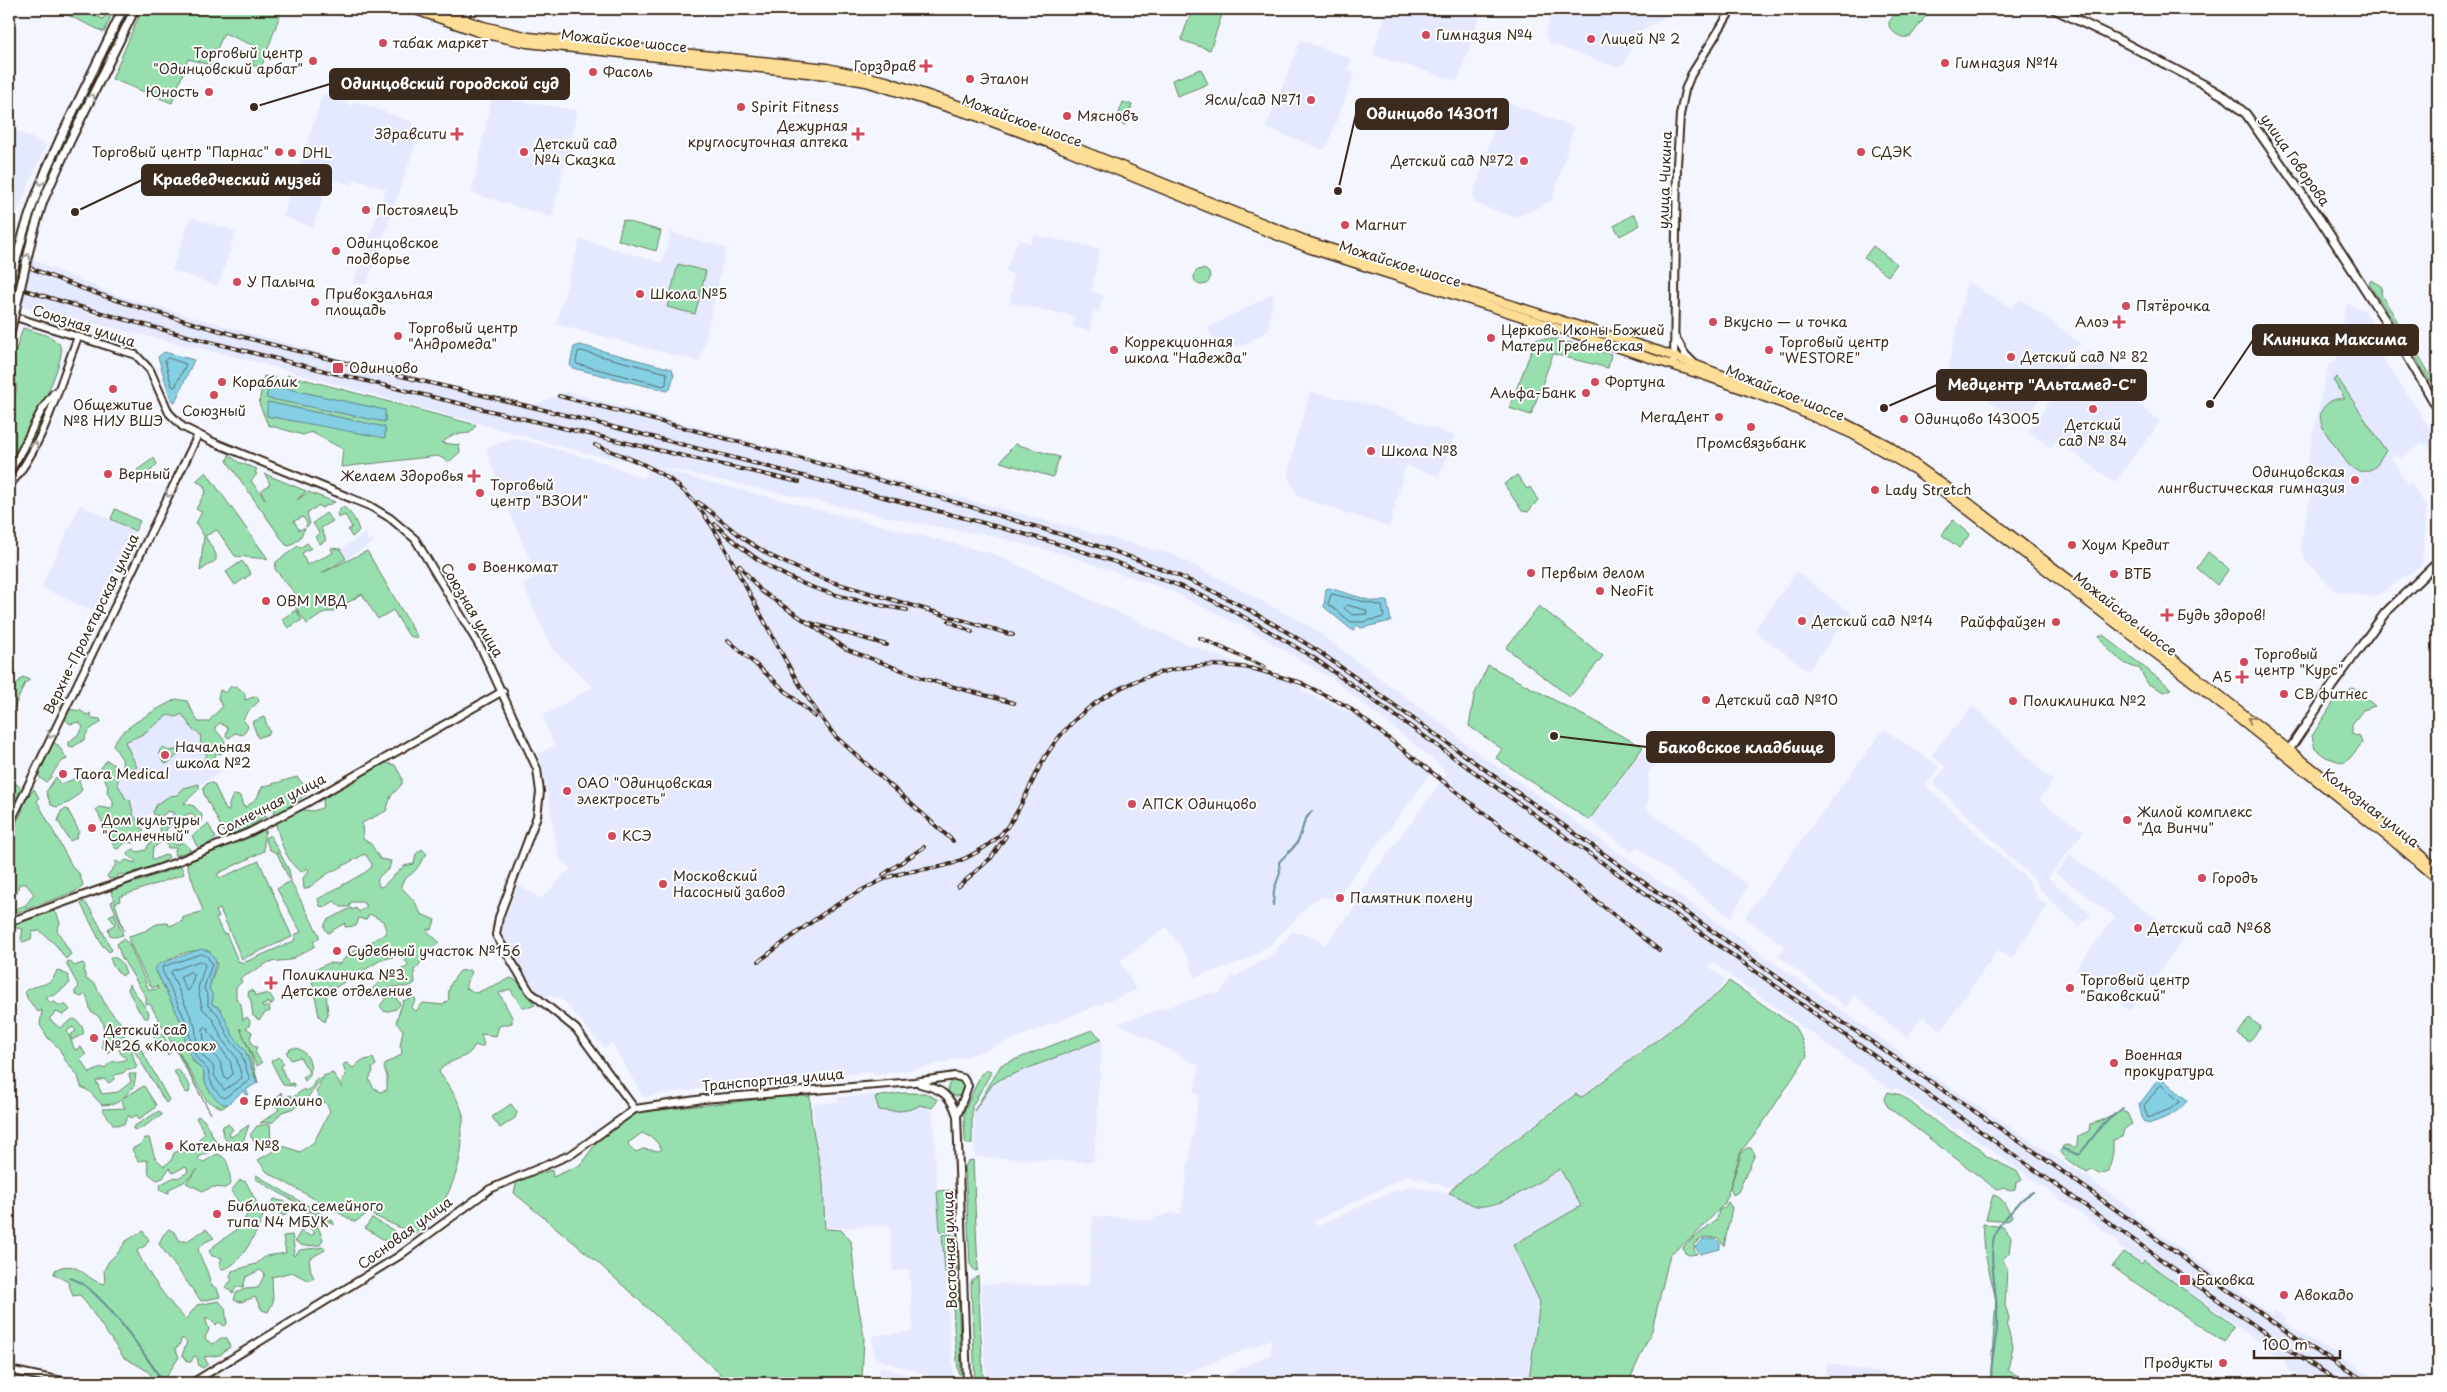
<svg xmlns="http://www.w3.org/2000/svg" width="2447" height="1392" viewBox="0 0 2447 1392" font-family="'Playpen Sans',sans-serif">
<rect width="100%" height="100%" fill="#f3f5ff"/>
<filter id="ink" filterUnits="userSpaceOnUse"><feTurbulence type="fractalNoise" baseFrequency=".02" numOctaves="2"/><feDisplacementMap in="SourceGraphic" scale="10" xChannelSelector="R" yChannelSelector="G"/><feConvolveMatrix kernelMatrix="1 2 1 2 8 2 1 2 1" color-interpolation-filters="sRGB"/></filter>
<g filter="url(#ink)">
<g fill="#e4e9ff">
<path d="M1387,9h95l-24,72 -85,-26z"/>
<path d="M1553,9h113l-3,9 -27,16 -12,30 -7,3 -68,-24 -4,-8z"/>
<path d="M1301,40l50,19 -3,11 7,3 -30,77 -59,-22z"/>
<path d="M323,94l30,12 2,-5 58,21 3,21 -49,141h-14l33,-95 -31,-10 -3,6 -23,-7 -16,49 -30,-10z"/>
<path d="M492,97l85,13 -25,107 -80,-24z"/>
<path d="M1503,101l71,26 -22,74 -36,16 -40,-13 -3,-8z"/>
<path d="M9,127l37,18 -31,71 -6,-3z"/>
<path d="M191,217l45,15 -18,54 -46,-16z"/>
<path d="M671,232l55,16 -26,114 -144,-38 24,-85 82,24z"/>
<path d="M1034,235l66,14 -9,42 12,5 -4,16 -6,-1 -3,20 -17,-4 2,-11 -65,-13 3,-28 -7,-4 12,-31 13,3z"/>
<path d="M9,247l46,23 64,26 237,67 172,44 39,-15 607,163 135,71 147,108 5,7 425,301 24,19 182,120 43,31 -2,3 84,59v2l12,5 11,8v3l32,23 3,-5 12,8 -3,4 17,12 83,49h-76l-20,-13 -5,-11 -35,-25 -104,-75 -3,3 -24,-17 2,-4 -157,-112h-8l-58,-42 -3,4 -181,-129 -4,4 17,13 -6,13 -138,104 -6,-3 -124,95 -42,-13 -95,46 3,6 62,-30 32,-11 51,10 12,10h19l67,-37 21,38 -68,39 27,56 -11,81h-319l61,-29 1,-15 -104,41v-2l-16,-2 -2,7h-164l-5,-99 108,2 4,-70 57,4 19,-7 12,1 18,-120 -5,-1 5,-27 -80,-43 92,-30h9l13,-17 2,1 36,-22 21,-23 20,4 13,10 31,-40 -4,-4 95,-128 -11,-12 -102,-82 -82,-49 -81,-40 -105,-36 -81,-21 -64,-10 -264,-58 17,7 320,81 187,88 122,45 -2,4 30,12 36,19 64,51 -95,126 -13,-2 -10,4 -42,43 -28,17 -48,16 -8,-21 -21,-29 -46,34 16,29 -155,62 -58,16 -48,7 -3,-3 -162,15 -67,10 -31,-54 -7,5 -45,-51 -20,-1 -33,-49 -5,-20 16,-42 23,14 30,-31 -12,-10 -13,-74 -8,-30 16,-8 -11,-30 50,-29 -42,-39 -28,-64 14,-8 -29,-67 -22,-61 29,-10 91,25 38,16 8,-14 -67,-12 -325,-90 -251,-60z"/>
<path d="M1967,282l44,26 10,-9 59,44 -59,81 -73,-53z"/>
<path d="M1274,293l-6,38 -26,15 -25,-2 -9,-16z"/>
<path d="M2347,304l17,6 13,21 -3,14 64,95v8l-5,5 -9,-11 -24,16 -3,-4 -6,4 17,27 3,-2 16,24 -5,58 -47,32 -40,-6 -28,-29 -7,-15 12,-57 -8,-13 24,-112 8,-4z"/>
<path d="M2087,350l36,26 -5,11 42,35 -45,60 -59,-41 -6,7 -22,-17z"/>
<path d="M1310,392l65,14 79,30 -15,41 -33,-12 -17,62 -92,-31 -9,-19 9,-41z"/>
<path d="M80,505l55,26 -38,82 -56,-26z"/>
<path d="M367,533v8l4,-2 3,3 -28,17 -6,-10z"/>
<path d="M1797,572l54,41 -43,58 -54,-41z"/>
<path d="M184,703l37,69 -87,51 -27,-44 19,-13 -14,-23z"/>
<path d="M1973,706l80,75 -14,19 45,31 -36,47 43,36 -12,13 -40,-38 -5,-10 -101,-96 13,-16 -15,-12z"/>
<path d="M1884,729l55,38 -13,19 104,96 5,13 13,11 -37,53 -13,-9 -57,80 -18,-14 -16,22 -53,-43 -8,12 -68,-51 7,-9 -40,-30z"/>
<path d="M1642,749l15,11 -9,14 1,22 -4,12 103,77 -17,33 -94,-71 -5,5 -43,-32z"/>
<path d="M2070,855l113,84 -53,72 -55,-41 40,-53 -59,-44z"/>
<path d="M1102,1039l-8,123 -119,-5 -1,-46 19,-27 8,-5z"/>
<path d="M909,1094l24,19 6,122h2l4,38 9,110 -79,-24 -3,-23 41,-5 -4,-61 -16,1 -3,-46 -63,3 -4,-44 -8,-43 -2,-37 25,-2v-5z"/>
<path d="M1827,1363l73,14 -1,6h-76z"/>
<path d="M881,1366l42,14 -1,3h-47z"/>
</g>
<g fill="#97dfae" stroke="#698466" fill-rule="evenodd">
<path d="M55,9h24l24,10 5,-10h6l-10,23z"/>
<path d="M142,9h140l-21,59 -9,-3 5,-18 -33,-14 -14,32 -22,-6 -16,44 -60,-24z"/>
<path d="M1192,9h22l9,3 -13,38 -29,-10z"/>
<path d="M1899,9h32l-20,27c-8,4 -18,-2 -22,-10v-4z"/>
<path d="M1201,69l7,15 -31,12 -5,-16z"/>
<path d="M1123,102l9,3 -7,20 -9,-3z"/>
<path d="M1634,214l6,11 -20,11 -6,-10z"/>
<path d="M623,220l38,11 -5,20 -38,-11z"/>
<path d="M1873,246l24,18 -9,12 -24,-18z"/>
<path d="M678,264l28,7 -11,43 -28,-7z"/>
<circle cx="1202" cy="277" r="8"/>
<path d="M2371,280l11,7 -1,7 23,38 -5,-2 -30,-46z"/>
<path d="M23,328l26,8 10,7c1,4 3,8 2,11 -4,25 -37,91 -52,111v-72l6,3 2,-10 -8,-15z"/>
<path d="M1536,339h21l54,15 -3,14 -55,-14 -22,61 -22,-7z"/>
<path d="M2409,339l29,49v7l-29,-49z"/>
<path d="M288,375l188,50 -6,8 -18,2 -10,8 17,2 1,7 -11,10 -11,-6 -97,11 2,-18 -32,-17 -8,3 -35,-10 -9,-22 5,-27 19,4zM270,385l115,25v12l-119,-24zM268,402l117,25v10l-118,-21z"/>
<path d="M2337,377l49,74c-7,6 -6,16 -17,19 -5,2 -11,2 -15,-1 -7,-4 -11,-12 -15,-18 -9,-13 -29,-33 -12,-47 5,-5 12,-6 18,-5l-12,-19z"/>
<path d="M48,407l-21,47 -18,27v-5l19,-30 15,-37z"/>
<path d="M1015,444l44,13 -6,20 -53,-15z"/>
<path d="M229,455l9,7 19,7 -2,4 2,1 -6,7 14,18 -4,-8 9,-7 -5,-10 41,17 -9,9 11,-8 27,10 -14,6 -2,-3 -12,8 3,11 -4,3 1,-4 -4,-6 -9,4 5,9 6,-2 -5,10 -10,8 -4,-1 -59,-84z"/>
<path d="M154,458l3,6 -14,15 -6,-9z"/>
<path d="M206,472l62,87 -33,-3 -18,-26 -12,6 11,18v6l-16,11 4,-35 -8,-13 6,-11 -6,-3 10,-18 -3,-6 -7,-4z"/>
<path d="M1517,475l10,14 3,-2 8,13 -10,12 -6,-1 -18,-27z"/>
<path d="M342,507c8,2 15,15 17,24l-7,6 -4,-7 4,-3 -7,-12 -6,3 -2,-4z"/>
<path d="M115,509l25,12 -5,10 -24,-12z"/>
<path d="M326,513l7,8 -12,7 5,12 -6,4 -5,-7 4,-4 -6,-10z"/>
<path d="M1953,520l17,14 -11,14 -17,-13z"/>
<path d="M307,543l4,5 -9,5 5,12 26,-12 -2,-5 9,1 6,10 -24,14 45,-22 51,87 -9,-2 -16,-26 -15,9 -16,-25 -30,18h-7l-18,12 -13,-19 4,-3 -1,-6 -22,-27 1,-7 22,-16 2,2z"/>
<path d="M2208,552l21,17 -12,16 -20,-17z"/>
<path d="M242,561l9,13 -16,11 -9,-13z"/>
<path d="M1539,606l64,50 -33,41 -64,-49z"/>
<path d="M296,610l6,10 -14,8 -6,-9z"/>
<path d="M2103,635l69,54 -8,3 -16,-8 -9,-16c-14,0 -34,-20 -40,-32z"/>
<path d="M1488,665l155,82 -54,73 -93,-62 6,-9 -33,-23 5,-30z"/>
<path d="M23,677l7,3 -5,3 -14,32 -2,-23z"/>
<path d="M236,686l9,7v7l12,-4 2,5c-6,7 -12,9 -16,19l5,6 -5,9 -8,-2 -6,5 -3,-2 2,-8 -8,-5 -4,3 -1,3 10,12 -4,13 -5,-1 -1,3 3,6 -1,6h-7l-7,-7 4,-6c-1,-2 -4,-4 -5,-7 -4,-8 3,-15 -9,-18l-11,-16 -6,3 -8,-2 -25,19 -18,8 12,25 -8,5 -6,-3 -1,-10 -9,-14c6,-17 47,-37 63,-46l11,2 11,21h10l14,-15 -4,-9 2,-8 6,3 4,-6z"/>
<path d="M2353,688l22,18 -12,4 -11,14v9l3,3 4,-1 3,8 -12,15 -7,5 -17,-6 -11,-8 -3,-13 21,-33z"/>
<path d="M67,709l14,2 6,4 3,-2 2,5 8,1 1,3c-7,6 -15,7 -16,17l-12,8 -4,-1v-4l11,-9 3,-6 -4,-5 -9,2 -8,-8z"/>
<path d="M264,717l6,16 -12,5 -6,-16z"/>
<path d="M54,743l4,2 9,14c-12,4 -12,16 -21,23l-6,-4 -1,-4 11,-28z"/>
<path d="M163,747l6,4 12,-2 -1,4 -13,11 -5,-4 -3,-9z"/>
<path d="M107,760l15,11 -5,12 9,16 4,1 4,17 5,3v6l5,4 -8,7 -2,6 -8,-1 -8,7 -3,-1 -19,-39 3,-2 11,2 3,-3v-6l-6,-7 1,-7 -8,-17z"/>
<path d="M383,762l12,3 7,13v6l-11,12 -5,15 -24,12 1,16 8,5 9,15 11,2 -2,8c-5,4 -15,8 -10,17l3,1 22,-21 10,-2 2,-10 6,-5 5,5c-5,5 -6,9 -10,14 -5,8 -15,9 -16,19l14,15 6,12 14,6 -3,9 -6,1 13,12c-4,5 -6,4 -11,8 -7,6 -6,15 -14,20l1,13c-9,8 -20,0 -28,7l5,8 3,-2 5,8 -4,5 -11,3 -5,-6 6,-8 -1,-3 -16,-3 17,-16 21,-9 1,-3 -7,-9 -20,5 -55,33 2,21 -3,8 -6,-6 -8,-42 1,-3 17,-8 10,1 10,-10 38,-21 -4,-12 -13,-7 -5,6 -6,-2 -3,8 -11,1v-4l-17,10 -4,-6 3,-7 24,-12 1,2 4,-2 3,4 8,-6 -5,-4h-11l-2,5h-8l-7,-6 -9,6 -5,-1 -2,-7 46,-26 7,-5 1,-4 -7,-10 -38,20 -20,15h-3l-1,-11 6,-7 -2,-3 -5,4c-17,-7 -30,-52 -27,-66l-9,1v9l-16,11 -5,8 -7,-3 -8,4 -6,-4 -20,-38 -1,-6 6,-6 5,2 12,26 3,1v-7l4,-9 7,1 3,10 3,1 11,-9 5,-11 35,-10 7,8 1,10 -15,11 1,2 22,3 9,-3 3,-14z"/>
<path d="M56,777l4,8 18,-8 4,13 -12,12 -13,5 -6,-2 -5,-13z"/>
<path d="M9,783l8,1 6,7 -10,18 -3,1z"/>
<path d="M199,784v5l-15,14 10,3 8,9 -1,6 -3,1 -7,-9 -3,1 -21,14 -1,5 -5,1 -2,-9 11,-6 4,-6 -6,-2 -6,5 -8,-1 -1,-3 4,-8 13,-8 7,-1 7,-7z"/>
<path d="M34,789l5,9 -2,3 36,67 6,5 4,12 -8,7 -60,21v-4l11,-4 8,-11 -8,-10h-7l-2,9 -8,3v-7l2,-1 -2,-3v-49l13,-24 2,-10z"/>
<path d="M66,809l2,1 11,21 -3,7 -6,3 -12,-20 3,-10z"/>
<path d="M208,824l8,14 -15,11 -4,-3 -5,-10z"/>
<path d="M259,827l8,5 -3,1v18l-47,23 3,4 39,-17 33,76 -50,22 -22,-50 -4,2 3,6 -3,1 7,16 3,-1 12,28 5,2 51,-22 2,-7 5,-2 -24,-43 13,-8 -13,-28 -7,-3 -5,-12 5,-3 19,35 2,12 28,53v3l-6,4 2,4 -25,14 -21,2 -29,17 2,3 -6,5v12l5,5 2,16 4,-3 3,4 -1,5 -3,2 6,4 -2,6 3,8 4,1 -2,5 7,11 -5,3 -1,-2 -16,-36 11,26 7,29 -11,-29 -10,-12 -1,1 -18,-36 -6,-3 1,-6 -4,-10 8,-24 -9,-13c-15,-4 -43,7 -52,20l29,59v10l8,21 11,11v7l6,13 13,12h5l-6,4 -15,-7 -34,-59 38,72 -61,-110h-4v-7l-25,-41 -4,-12 6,-5 6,5 20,46 9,-1 -1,-3 -5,2 -4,-6 -19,-41v-5l16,-5 12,-7 11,-1 1,3 14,-5 -1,-3 21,-7 -16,-46 1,-3 12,-7 52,-19 -2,-4z"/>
<path d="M156,839l4,4 -7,5 -1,10 2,2 13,-6 2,3c-8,9 -38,21 -50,17l-2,4 -8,1 -2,-3 8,-10 1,-5 5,3 5,-4 9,3v-3l-8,-5 1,-3 6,-3 3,3 9,-2 3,-6z"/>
<path d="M170,840l6,5 7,-3 6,5 1,4 -15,5 -1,-4 3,-4h-9l-2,-6z"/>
<path d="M181,866l3,8 -65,23 1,4 -5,2 9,28 -13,-29 4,-2 -4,-9 16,-6 3,-4 7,1z"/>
<path d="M83,901c8,4 23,39 29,49l-3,2 -7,-7 -21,-41z"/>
<path d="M51,909l6,5 3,9 -3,7 14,24 -5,5 -10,-14 -16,-14 -8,1 -1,7 -8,3 -2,-3 2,-10 -7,-1 -5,-5z"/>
<path d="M114,913l9,22 -8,2 -5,-2 -2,-6 7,-5 -6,-8z"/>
<path d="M113,957c8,2 10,8 13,16l-4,3 -9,-10 -3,-8z"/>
<path d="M70,961l4,5 9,-3 2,4 -1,4 2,8 9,5 12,24 14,15 5,17 -11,5 -2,4 -6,4 -5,-6 2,-23 -7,-9 -6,-3 -5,-18 -5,3 -6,-3v-3l4,-4 -12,-22v-3z"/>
<path d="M57,970l11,5 2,8 -15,12 -9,2 4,6 5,-1 3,3h8l4,5 -7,5 -7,-3 -7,7 11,9 13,-9c5,0 12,10 10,15l-11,6 -2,-5 6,-4 -3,-4 -6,4 8,19 6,-3 5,8 -6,4 10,14 12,-6 2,2c9,-11 10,-6 21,-9l1,-2 -5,-4 -2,-5 8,-6c7,7 5,16 10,23l-2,3h-8l-4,4 -9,2v4l-5,4 -5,-4 -8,2 6,13 16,-2 13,-10 -2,-8h7l-2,12 -11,12 21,-12 12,19 -2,4 -15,10 -2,-4 -6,3 -2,-3 -5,9 -10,1 -12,-16 23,-1 -4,-8 -7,4 -12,1 -13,-14 -8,-4 -3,-11 -13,-16 -6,-12 -11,-10 -8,-13 2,-15 -4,2 -11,-14 -2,-7c11,-8 26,-2 32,-21z"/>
<path d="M470,970l2,2 -6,12v4l10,5 35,-15 6,3 18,24 -5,2h-8l-12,-18 -11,4 13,24v6l-13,3 -3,10 -15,-2 3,11 -3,2 -6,-2c-6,16 -29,13 -36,27 9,13 21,28 24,44 1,4 -1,10 -2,15 -1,4 1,7 1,11 -2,32 -20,75 -48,92l-46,-21 -13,9 -88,-50 -9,-12 25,-14 17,6 14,-10 16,-31 -4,-8 -3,-1 -7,-10 5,-9 -2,-1 -14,19 -11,7 -12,4 -9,10 -13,1 19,-13 -5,-7 7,-11 3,6 6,-3 2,3 12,-9 1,2 6,-3 6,-10 5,2 1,-4 10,-3 9,15v-7l4,-7 -3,-8 1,-2 3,-1 6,5 8,-7 12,-3 3,7 -4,3 1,3 -4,8 4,8 7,5 7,-2v-14l-3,-8 2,-5 15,-8 1,-5 -2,-3 3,-17 -7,-8 7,-21 11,-4 2,3 -5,8 5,3 7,-8 20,2 6,-6c-2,-12 3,-18 11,-28z"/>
<path d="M1729,981l65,45 7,12 6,18 -46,70 -20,25 -16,52 -33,35 -22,16 -18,76 -22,49 -52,4h-44l-5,-4 11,-77 -27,-57 68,-39 -21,-37c-23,13 -58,40 -84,37 -5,-1 -17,-10 -27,-13l6,-7 121,-92 6,3 138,-105z"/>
<path d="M129,984l20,29 -1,5h-3l-6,-7 -11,-21z"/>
<path d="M252,990l4,6 13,-3 5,8 -3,4 -4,-3 -2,3h-3l1,3 6,-2 1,5 -5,2 -6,7 -6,-4 -2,-15 -3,-6 1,-4z"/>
<path d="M2249,1018l12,9 -12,15 -11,-8z"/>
<path d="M155,1030c9,2 13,14 15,21l-2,4 -15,-19z"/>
<path d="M1092,1030l10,9 -101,40 -8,5 -19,27 27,-46z"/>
<path d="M131,1040h5l33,60 -3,3 -37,-61z"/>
<path d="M292,1048c15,-2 26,23 13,33l-2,-4 6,-5 -9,-15 -9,3 -5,-8z"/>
<path d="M279,1057l5,7 -3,2c2,6 4,12 9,18l3,-1 2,3 -12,-1 -12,-24z"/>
<path d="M178,1069l12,17 -1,7 -4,-1 -11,-21z"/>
<path d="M987,1070l5,1 -20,35v38h-5l-2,-3 -1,-29 17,-38z"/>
<circle cx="956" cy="1088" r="8"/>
<path d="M1888,1092l13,3 39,30 40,23 6,8 32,16 4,8 -6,3 -1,7 -5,1 -6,-4 -6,2 -6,-3 -104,-79 -4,-7z"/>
<path d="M903,1093h22l13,7 -6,8 -12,-3c-10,7 -29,7 -41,5l-4,-13z"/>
<path d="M810,1096l1,23 12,64 2,46 16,1 10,11 6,57 7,39 -2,41 4,5h-136l-134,-122 -82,-68 3,-12 35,-11 1,7 27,-12 20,-27 39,-26 143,-15zM642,1133l12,6 8,10 -3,2 -16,-2 -7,3 -7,-6 -1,-3z"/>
<path d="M511,1104l6,8 -2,6 -15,10 -8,-11z"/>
<path d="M159,1111l3,4 -24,15 -5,-1v-2z"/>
<path d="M2119,1111l8,2 5,11 -8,5 -2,8 -9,3v12l-4,19 -10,3 -7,-4 -5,3c-8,-7 -22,-12 -27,-21l3,-6 4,-1 7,3 3,-3 1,-9 11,-5 1,-7c9,-2 22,-7 29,-13z"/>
<path d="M198,1116l6,4 12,22 -6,5 1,4 -12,6 -1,3 6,2 13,-8c13,3 12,18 14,30l-6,4 -12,-1 -10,4 -17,-8 12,-14 -14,13 -15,7v4l-10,-3 2,-6 14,-7 3,1 10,-6 -1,-4 -3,-1 -11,6 -4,-5 -6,10 -6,2 -8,-6 -2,-14 -9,1 -6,-12 9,-5 4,-6h4l6,20 9,8 7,-5 3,-8 6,-3 6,2 15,-8 -2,-5 6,-6 -9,-15z"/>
<path d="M228,1124l5,5 -4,5 2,3 18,-12 -7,19 -5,7 -6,-1 -9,-18 1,-6z"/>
<path d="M270,1124l1,20 -11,7 -10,-16 7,-9z"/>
<path d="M1747,1148h4l4,6 -17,38 -5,3 -3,-7 12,-36z"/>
<path d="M973,1160l5,110 -3,1 -5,-7 -5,-97 3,-6z"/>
<path d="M256,1175l77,46 1,4 -78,-46z"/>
<path d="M240,1180l6,2 17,33c-4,15 -25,55 -42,54l-2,-3 3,-8 -10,-2 -3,-5c12,-14 32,-18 38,-37l-16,-23z"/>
<path d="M952,1190l-4,7v34l-8,1 -3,-41z"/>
<path d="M1993,1195c13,3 12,14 19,21l-4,5 -22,-2z"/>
<path d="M274,1199l12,3 1,11 -3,3 -11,-6 -2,-5z"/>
<path d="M1728,1202l4,6 -8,38 -6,-8 -14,-1 -10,7v6l3,4 -8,1 -4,-2 -2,-6 34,-28 2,-9 6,-3z"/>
<path d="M308,1212l11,6 -2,7 6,14 -3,6 -17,1 -8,-5 6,-10 9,5 5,-3 -5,-4 1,-9 -5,-2v-3z"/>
<path d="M372,1218l24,14 -7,11 -24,-15z"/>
<path d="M1983,1224l20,3 8,10 -2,16 -7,7 5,8 -2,37 4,13 -2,9 6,19 -5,23c4,7 13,4 16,14h-34l6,-83 -11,-47z"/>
<path d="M169,1229l5,3 6,9h7l19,-12 8,9 -9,4 -7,7c3,13 11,21 12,35l7,5 3,8 -19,4 -42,-57 4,-9z"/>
<path d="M143,1231l6,9 -4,6 -8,4c5,16 35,58 49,69l11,-14 22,-4 6,7 2,16 -3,2 -5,-4 -3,3 -8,-7h-3l4,12 -4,7 1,3 7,4 8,-6h6l3,9 -10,8 -16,2 4,7 -5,4 -4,-2 -2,-9 -3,-1 -3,6h-4l-5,-7 5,-13 -5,-4 -3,8 -4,2 4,9 -16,25c-11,-1 -10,-8 -19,-13 -6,-4 -14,-8 -20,-11l-42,-61 -3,-2 -6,1 -5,-14 -14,-8 1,-4c23,-13 31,12 50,14l-1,-14 5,-9 9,-8 8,-12z"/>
<path d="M949,1234l3,38h-7l-3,-37z"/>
<path d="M950,1234l6,2 1,40 -2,3z"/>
<path d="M292,1235l3,18 -3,1 2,2 6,-6 24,-3 1,3 -16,9 2,13 3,6 -5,3 -17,-9 -20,5 1,25 -5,10 -6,-2 -7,-13 -14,5 -7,-2 2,-7 9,-4 13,-1 7,-14 -5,-4 -14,7 -3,10h-7l-3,6 -8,-6 7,-7 -2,-3 2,-6 24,-7 10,-8 20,-3 -3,-17z"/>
<path d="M2124,1252l18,12 2,-4 90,66 -10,16 -112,-75z"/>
<path d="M978,1276l5,102h-3v5h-5l-4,-99 1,-4z"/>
<path d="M956,1285l2,1 3,88h-2c-3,-15 -9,-79 -3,-89z"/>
</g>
<g fill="#84cfe4" stroke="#678d95">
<path d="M580,345l92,24 2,6 -4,14 -3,2 -95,-23 -2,-4 4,-17z"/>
<path d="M164,352l30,8 -19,42 -4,-2 -13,-43z"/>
<path d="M270,385l115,25v12l-119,-24z"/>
<path d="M267,402l118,25v11l-118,-22z"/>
<path d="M1329,588l43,13h15l4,20 -30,7 -4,-3 -4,6 -29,-24 2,-18z"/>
<path d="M201,949l8,2 7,10 -7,27 4,8 -1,8 9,6 12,26 12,14 12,33 -11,7 3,4 -3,2 -3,-5 -15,13h-5c-10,-6 -20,-19 -19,-32 -12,-13 -22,-24 -19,-42l-30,-62 4,-4z"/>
<path d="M2160,1077l27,23c-7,13 -26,20 -39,24l-5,-3 -4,-16z"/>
<path d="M1704,1239h12l4,4v6l-20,5 -5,-7z"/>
</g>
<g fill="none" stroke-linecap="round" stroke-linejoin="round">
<g stroke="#586c6d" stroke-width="1">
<path d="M581,351l86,22 -1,11 -2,2 -87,-22 -1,-3 2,-9z"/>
<path d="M168,358l18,6 -11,23 -3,-1 -7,-25z"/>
<path d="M1332,594l50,12 2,11 -21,5h-12l-23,-18z"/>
<path d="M1347,605l19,5 1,4 -15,1 -8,-7z"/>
<path d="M201,954l6,2 5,8 -8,24 4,9v9l9,7 12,25 12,15 9,27 -26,18c-10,-6 -14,-17 -16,-28l-10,-10 -7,-13 -2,-19 -27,-58 1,-3z"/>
<path d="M200,961l5,4 -7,23 4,20 10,10 12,24 12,15 6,21 -18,12 -9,-13 -2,-11 -10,-10 -6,-11 -2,-19 -24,-53 1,-2z"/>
<path d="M191,972l3,3 -4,14 -3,2 -7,-14z"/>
<path d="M206,1027l24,34 3,13 -5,5 -3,-1 -5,-16 -16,-20 -1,-13z"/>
<path d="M2161,1085l19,17 -10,7 -22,9 -4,-12z"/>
</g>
<g stroke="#678d95" stroke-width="2">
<path d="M1273,905l1,-15 6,-17 -1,-11c7,-8 18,-15 21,-26 5,-13 1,-12 12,-25"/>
<path d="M2063,1149l16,6 24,-31 20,-16"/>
<path d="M69,1278c27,3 79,81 94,104"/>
<path d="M1992,1383c-3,-18 4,-39 5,-57 2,-27 -10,-69 -2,-92 3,-10 10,-15 16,-22 8,-8 10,-14 22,-20"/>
</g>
<g stroke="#3b2a1e" stroke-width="10">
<g id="tertiary">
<path d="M9,315l127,40 14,15 19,43 14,14 30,15 157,64 20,12 25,21 68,113 54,117 3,23 -3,24 -38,101 -3,18 34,57 46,37 59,80"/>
<path d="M1676,338l9,16 10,10"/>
<path d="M1674,361l3,-196 3,-50 5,-25 6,-15 41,-66"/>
<path d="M9,472c18,-25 25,-56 45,-79"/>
<path d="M9,486c35,-40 49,-99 69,-149"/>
<path d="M9,825l189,-390"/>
<path d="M9,922l165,-59 76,-31 60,-31 193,-110"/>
<path d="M920,1084c21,5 31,11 37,32l10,267"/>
<path d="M9,1370l63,13"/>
<path d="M192,1383l207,-127 91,-67 82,-35 63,-45 68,-10 211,-17 41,-6 8,2 5,8 -11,30"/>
</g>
</g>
<g stroke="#3b2a1e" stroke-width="11">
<g id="secondary">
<path d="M2054,9l69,33 80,42 24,14 19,16 73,104 82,127 37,64"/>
<path d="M461,22l7,-13"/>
<path d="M61,137l62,-128"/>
<path d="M70,141l65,-132"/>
<path d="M2289,750l43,-64 53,-73 53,-51"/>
</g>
</g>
<g stroke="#3b2a1e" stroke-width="11">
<g id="primary">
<path d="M413,9l68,24 46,10 299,32 40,7 113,35 75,28 254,103 398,128 78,28 68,30 63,36 270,206 214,170 39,33"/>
<path d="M434,9l49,17 46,11 298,31 59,13 141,47 283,114 349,109 176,67 53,27 81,58 220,168 207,163 42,36"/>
</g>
</g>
<use href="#tertiary" stroke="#fff" stroke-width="6"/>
<use href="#secondary" stroke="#fff" stroke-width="7"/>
<use href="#primary" stroke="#fedd96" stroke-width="8"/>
<g stroke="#3b2a1e" stroke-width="4">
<g id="rail">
<path d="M9,259c29,12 59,25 89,35 135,45 275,75 413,108 118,28 236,59 353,90 108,28 219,54 323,97 44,19 86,44 127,69l873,620 111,78 44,27"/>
<path d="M9,285c105,34 213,60 320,87 156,38 313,75 470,110"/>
<path d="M559,396c143,36 285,72 425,115 71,22 143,41 211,72 43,19 83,43 123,68l493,350 224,151 269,192 65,39"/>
<path d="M595,445c28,11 59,21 82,40 28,23 46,59 63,91 30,54 56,111 95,160l118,105"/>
<path d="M698,502l46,37 27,17 30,14 31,12 181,53"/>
<path d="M715,524c59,58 113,73 192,86"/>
<path d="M739,565l22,26 46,31 80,23"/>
<path d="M949,621l23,11"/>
<path d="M807,622l39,27 29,11 50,19 89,24"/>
<path d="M1200,638l65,29"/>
<path d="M728,640l87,77"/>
<path d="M1297,681l50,25 312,244"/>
<path d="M883,875l41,-28"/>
<path d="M958,887l33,-29 15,-22"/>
<path d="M759,961c42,-31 84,-66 133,-85 17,-6 35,-6 52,-10 16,-4 31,-12 44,-21 29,-19 40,-59 57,-88 43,-70 129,-103 209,-88 16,4 32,10 48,14"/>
</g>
</g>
<use href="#rail" stroke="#fff" stroke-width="2" stroke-dasharray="5.5" stroke-linecap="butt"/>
<g stroke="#3b2a1e" stroke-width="11" stroke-linecap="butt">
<g id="secondary-bridge">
<path d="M9,290c11,-54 28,-103 52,-153"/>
<path d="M9,338l23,-101 11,-36 27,-60"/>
</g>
</g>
<use href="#secondary-bridge" stroke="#fff" stroke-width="7"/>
</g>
<defs><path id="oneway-chevron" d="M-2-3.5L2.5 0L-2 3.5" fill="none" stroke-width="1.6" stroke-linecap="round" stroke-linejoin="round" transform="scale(1.25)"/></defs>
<g stroke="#a79f9a">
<use href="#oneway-chevron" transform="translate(92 97) rotate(-64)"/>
<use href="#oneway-chevron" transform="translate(41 182) rotate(113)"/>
<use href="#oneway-chevron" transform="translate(27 257) rotate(-77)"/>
<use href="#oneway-chevron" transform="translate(35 445) rotate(-64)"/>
<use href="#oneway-chevron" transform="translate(169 494) rotate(116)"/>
<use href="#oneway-chevron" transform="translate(51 735) rotate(116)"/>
</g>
<use stroke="#9c845a" href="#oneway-chevron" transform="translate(2251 720) rotate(-142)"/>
</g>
<g fill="#d1495b" stroke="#fff" stroke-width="2">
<circle cx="1426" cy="35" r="5"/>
<circle cx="1591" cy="39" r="5"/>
<circle cx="383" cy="43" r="5"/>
<circle cx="313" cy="61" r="5"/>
<circle cx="1945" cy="63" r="5"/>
<path d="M923.5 58.5h5v5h5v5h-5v5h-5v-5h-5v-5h5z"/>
<circle cx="593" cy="72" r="5"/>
<circle cx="970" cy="79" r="5"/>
<circle cx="209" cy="92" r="5"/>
<circle cx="1311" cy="100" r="5"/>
<circle cx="741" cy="107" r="5"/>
<circle cx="1067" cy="116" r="5"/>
<path d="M454.5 126.5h5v5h5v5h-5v5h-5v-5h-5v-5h5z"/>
<path d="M855.5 126.5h5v5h5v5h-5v5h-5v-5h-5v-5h5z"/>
<circle cx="279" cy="152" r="5"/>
<circle cx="524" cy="152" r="5"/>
<circle cx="1861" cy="152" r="5"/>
<circle cx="292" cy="153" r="5"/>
<circle cx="1524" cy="161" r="5"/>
<circle cx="366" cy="210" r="5"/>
<circle cx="1345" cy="225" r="5"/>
<circle cx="336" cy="251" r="5"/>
<circle cx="237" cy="282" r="5"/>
<circle cx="640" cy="294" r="5"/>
<circle cx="315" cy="302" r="5"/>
<circle cx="2126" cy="306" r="5"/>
<circle cx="1713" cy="322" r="5"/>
<path d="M2116.5 314.5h5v5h5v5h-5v5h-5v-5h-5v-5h5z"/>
<circle cx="398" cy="336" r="5"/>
<circle cx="1491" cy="338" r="5"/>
<circle cx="1114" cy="350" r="5"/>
<circle cx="1769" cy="350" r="5"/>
<circle cx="2011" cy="357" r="5"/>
<rect x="332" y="362" width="12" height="12" rx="2.5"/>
<circle cx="222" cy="382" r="5"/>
<circle cx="1595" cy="382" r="5"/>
<circle cx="113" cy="389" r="5"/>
<circle cx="1586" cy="393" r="5"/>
<circle cx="214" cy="395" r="5"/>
<circle cx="2093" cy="409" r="5"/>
<circle cx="1719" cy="417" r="5"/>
<circle cx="1904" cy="419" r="5"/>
<circle cx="1751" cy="427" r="5"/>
<circle cx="1371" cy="451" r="5"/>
<circle cx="108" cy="474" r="5"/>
<path d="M471.5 468.5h5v5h5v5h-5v5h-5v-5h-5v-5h5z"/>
<circle cx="2355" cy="480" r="5"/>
<circle cx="1875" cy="490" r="5"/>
<circle cx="480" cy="493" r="5"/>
<circle cx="2072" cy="545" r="5"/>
<circle cx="472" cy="567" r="5"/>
<circle cx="1531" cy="573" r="5"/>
<circle cx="2114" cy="574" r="5"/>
<circle cx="1600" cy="591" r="5"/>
<circle cx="266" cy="601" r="5"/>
<path d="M2164.5 607.5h5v5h5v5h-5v5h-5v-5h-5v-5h5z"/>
<circle cx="1802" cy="621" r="5"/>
<circle cx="2056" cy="622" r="5"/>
<circle cx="2244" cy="662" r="5"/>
<path d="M2239.5 669.5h5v5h5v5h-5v5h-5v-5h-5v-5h5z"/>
<circle cx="2284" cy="694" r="5"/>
<circle cx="1706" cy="700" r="5"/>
<circle cx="2013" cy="701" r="5"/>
<circle cx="165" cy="755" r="5"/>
<circle cx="63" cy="774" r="5"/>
<circle cx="567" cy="791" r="5"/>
<circle cx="1132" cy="804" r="5"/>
<circle cx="2127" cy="820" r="5"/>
<circle cx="92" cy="828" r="5"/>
<circle cx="612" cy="836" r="5"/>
<circle cx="2202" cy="878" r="5"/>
<circle cx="663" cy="884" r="5"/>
<circle cx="1340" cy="898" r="5"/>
<circle cx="2138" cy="928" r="5"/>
<circle cx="337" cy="951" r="5"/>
<path d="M268.5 975.5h5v5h5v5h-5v5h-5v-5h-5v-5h5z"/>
<circle cx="2070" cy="988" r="5"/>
<circle cx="94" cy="1038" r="5"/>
<circle cx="2114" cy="1063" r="5"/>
<circle cx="244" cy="1101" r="5"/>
<circle cx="169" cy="1146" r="5"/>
<circle cx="217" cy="1214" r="5"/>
<rect x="2179" y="1274" width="12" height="12" rx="2.5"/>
<circle cx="2284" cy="1295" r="5"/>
<circle cx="2223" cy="1363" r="5"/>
</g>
<g text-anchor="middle" stroke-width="4" stroke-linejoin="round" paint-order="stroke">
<g font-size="14" fill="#3b2a1e" stroke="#fff" text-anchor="start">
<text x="1436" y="40">Гимназия №4</text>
<text x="1601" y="44">Лицей № 2</text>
<text x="393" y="48">табак маркет</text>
<text x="303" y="58" text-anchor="end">Торговый центр<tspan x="303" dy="16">"Одинцовский арбат"</tspan></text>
<text x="1955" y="68">Гимназия №14</text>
<text x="916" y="71" text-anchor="end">Горздрав</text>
<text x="603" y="77">Фасоль</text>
<text x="980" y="84">Эталон</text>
<text x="199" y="97" text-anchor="end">Юность</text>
<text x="1301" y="105" text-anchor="end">Ясли/сад №71</text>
<text x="751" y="112">Spirit Fitness</text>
<text x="1077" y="121">Мясновъ</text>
<text x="848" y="131" text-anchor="end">Дежурная<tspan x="848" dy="16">круглосуточная аптека</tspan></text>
<text x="447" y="139" text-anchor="end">Здравсити</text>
<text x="534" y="149">Детский сад<tspan x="534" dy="16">№4 Сказка</tspan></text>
<text x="269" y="157" text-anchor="end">Торговый центр "Парнас"</text>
<text x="1871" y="157">СДЭК</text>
<text x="302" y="158">DHL</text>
<text x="1514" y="166" text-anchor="end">Детский сад №72</text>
<text x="376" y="215">ПостоялецЪ</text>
<text x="1355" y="230">Магнит</text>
<text x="346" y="248">Одинцовское<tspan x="346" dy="16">подворье</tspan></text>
<text x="247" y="287">У Палыча</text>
<text x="325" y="299">Привокзальная<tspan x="325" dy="16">площадь</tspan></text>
<text x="650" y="299">Школа №5</text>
<text x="2136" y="311">Пятёрочка</text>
<text x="1723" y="327">Вкусно — и точка</text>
<text x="2109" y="327" text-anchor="end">Алоэ</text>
<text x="408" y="333">Торговый центр<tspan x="408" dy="16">"Андромеда"</tspan></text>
<text x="1501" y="335">Церковь Иконы Божией<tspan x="1501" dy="16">Матери Гребневская</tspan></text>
<text x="1124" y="347">Коррекционная<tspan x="1124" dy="16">школа "Надежда"</tspan></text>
<text x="1779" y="347">Торговый центр<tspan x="1779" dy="16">"WESTORE"</tspan></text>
<text x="2021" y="362">Детский сад № 82</text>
<text x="349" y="373">Одинцово</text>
<text x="232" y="387">Кораблик</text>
<text x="1605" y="387">Фортуна</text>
<text x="1576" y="398" text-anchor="end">Альфа-Банк</text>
<text x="113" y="410" text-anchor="middle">Общежитие<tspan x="113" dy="16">№8 НИУ ВШЭ</tspan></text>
<text x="214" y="416" text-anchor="middle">Союзный</text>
<text x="1709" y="422" text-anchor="end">МегаДент</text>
<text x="1914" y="424">Одинцово 143005</text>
<text x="2093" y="430" text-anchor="middle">Детский<tspan x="2093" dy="16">сад № 84</tspan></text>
<text x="1751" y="448" text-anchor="middle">Промсвязьбанк</text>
<text x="1381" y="456">Школа №8</text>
<text x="2345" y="477" text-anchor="end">Одинцовская<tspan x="2345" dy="16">лингвистическая гимназия</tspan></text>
<text x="118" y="479">Верный</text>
<text x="464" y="481" text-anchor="end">Желаем Здоровья</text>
<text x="490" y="490">Торговый<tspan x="490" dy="16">центр "ВЗОИ"</tspan></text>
<text x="1885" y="495">Lady Stretch</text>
<text x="2082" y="550">Хоум Кредит</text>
<text x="482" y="572">Военкомат</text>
<text x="1541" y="578">Первым делом</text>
<text x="2124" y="579">ВТБ</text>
<text x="1610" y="596">NeoFit</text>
<text x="276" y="606">ОВМ МВД</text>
<text x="2177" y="620">Будь здоров!</text>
<text x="1812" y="626">Детский сад №14</text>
<text x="2046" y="627" text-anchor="end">Райффайзен</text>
<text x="2254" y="659">Торговый<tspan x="2254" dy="16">центр "Курс"</tspan></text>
<text x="2232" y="682" text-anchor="end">А5</text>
<text x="2294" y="699">СВ фитнес</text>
<text x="1716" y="705">Детский сад №10</text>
<text x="2023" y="706">Поликлиника №2</text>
<text x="175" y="752">Начальная<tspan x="175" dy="16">школа №2</tspan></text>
<text x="73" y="779">Taora Medical</text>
<text x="577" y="788">ОАО "Одинцовская<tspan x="577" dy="16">электросеть"</tspan></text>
<text x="1142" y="809">АПСК Одинцово</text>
<text x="2137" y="817">Жилой комплекс<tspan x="2137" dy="16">"Да Винчи"</tspan></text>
<text x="102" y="825">Дом культуры<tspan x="102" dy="16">"Солнечный"</tspan></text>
<text x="622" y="841">КСЭ</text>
<text x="673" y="881">Московский<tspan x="673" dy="16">Насосный завод</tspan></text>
<text x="2212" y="883">Городъ</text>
<text x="1350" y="903">Памятник полену</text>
<text x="2148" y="933">Детский сад №68</text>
<text x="347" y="956">Судебный участок №156</text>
<text x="282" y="980">Поликлиника №3.<tspan x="282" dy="16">Детское отделение</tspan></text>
<text x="2080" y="985">Торговый центр<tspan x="2080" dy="16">"Баковский"</tspan></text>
<text x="104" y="1035">Детский сад<tspan x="104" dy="16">№26 «Колосок»</tspan></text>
<text x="2124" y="1060">Военная<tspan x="2124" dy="16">прокуратура</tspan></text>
<text x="254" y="1106">Ермолино</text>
<text x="179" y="1151">Котельная №8</text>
<text x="227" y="1211">Библиотека семейного<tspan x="227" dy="16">типа N4 МБУК</tspan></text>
<text x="2196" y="1285">Баковка</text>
<text x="2294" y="1300">Авокадо</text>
<text x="2213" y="1368" text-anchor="end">Продукты</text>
</g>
<g font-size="14" fill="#3b2a1e" stroke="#fff">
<text transform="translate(624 41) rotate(6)" y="5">Можайское шоссе</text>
<text transform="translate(1022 121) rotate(20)" y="5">Можайское шоссе</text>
<text transform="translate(2295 160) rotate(55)" y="5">улица Говорова</text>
<text transform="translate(1665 180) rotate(-88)" y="5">улица Чикина</text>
<text transform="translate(1400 264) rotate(17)" y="5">Можайское шоссе</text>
<text transform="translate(84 326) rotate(18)" y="5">Союзная улица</text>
<text transform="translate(1785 393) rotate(22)" y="5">Можайское шоссе</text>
<text transform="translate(472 610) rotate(59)" y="5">Союзная улица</text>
<text transform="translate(2125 614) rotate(38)" y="5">Можайское шоссе</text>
<text transform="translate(91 624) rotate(-64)" y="5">Верхне-Пролетарская улица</text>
<text transform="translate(271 805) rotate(-27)" y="5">Солнечная улица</text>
<text transform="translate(2371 808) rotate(38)" y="5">Колхозная улица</text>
<text transform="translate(773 1080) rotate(-5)" y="5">Транспортная улица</text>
<text transform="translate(405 1233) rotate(-36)" y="5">Сосновая улица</text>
<text transform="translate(950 1250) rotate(-92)" y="5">Восточная улица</text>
</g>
</g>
<path fill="none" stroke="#3b2a1e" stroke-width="2" d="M254 107L330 84M1338 191L1356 114M75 212L142 180M2210 404L2253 340M1884 408L1937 385M1554 736L1647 747"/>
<g fill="#3b2a1e" stroke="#fff" stroke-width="2">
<circle cx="254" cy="107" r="5"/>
<circle cx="1338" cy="191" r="5"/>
<circle cx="75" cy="212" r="5"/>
<circle cx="2210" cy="404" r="5"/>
<circle cx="1884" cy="408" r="5"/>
<circle cx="1554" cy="736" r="5"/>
</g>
<g fill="#3b2a1e" stroke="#3b2a1e" stroke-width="2">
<rect x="330" y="69" width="239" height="30" rx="5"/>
<rect x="1356" y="99" width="152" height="30" rx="5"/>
<rect x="142" y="165" width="189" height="30" rx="5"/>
<rect x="2253" y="325" width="165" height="30" rx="5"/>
<rect x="1937" y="370" width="209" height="30" rx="5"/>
<rect x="1647" y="732" width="187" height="30" rx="5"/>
</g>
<g font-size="15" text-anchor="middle" font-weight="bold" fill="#fff">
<text x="450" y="89">Одинцовский городской суд</text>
<text x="1432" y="119">Одинцово 143011</text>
<text x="237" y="185">Краеведческий музей</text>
<text x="2335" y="345">Клиника Максима</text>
<text x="2042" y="390">Медцентр "Альтамед-С"</text>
<text x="1741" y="753">Баковское кладбище</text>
</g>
<rect width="2447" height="1392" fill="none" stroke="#fff" stroke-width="30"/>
<rect x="15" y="15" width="2417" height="1362" fill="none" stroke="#3b2a1e" stroke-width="2" filter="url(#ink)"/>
<path d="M2254 1350v8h86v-8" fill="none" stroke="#3b2a1e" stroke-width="2.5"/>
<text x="2262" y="1350" font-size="15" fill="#3b2a1e" stroke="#ffffff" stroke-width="4" paint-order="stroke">100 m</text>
</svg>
